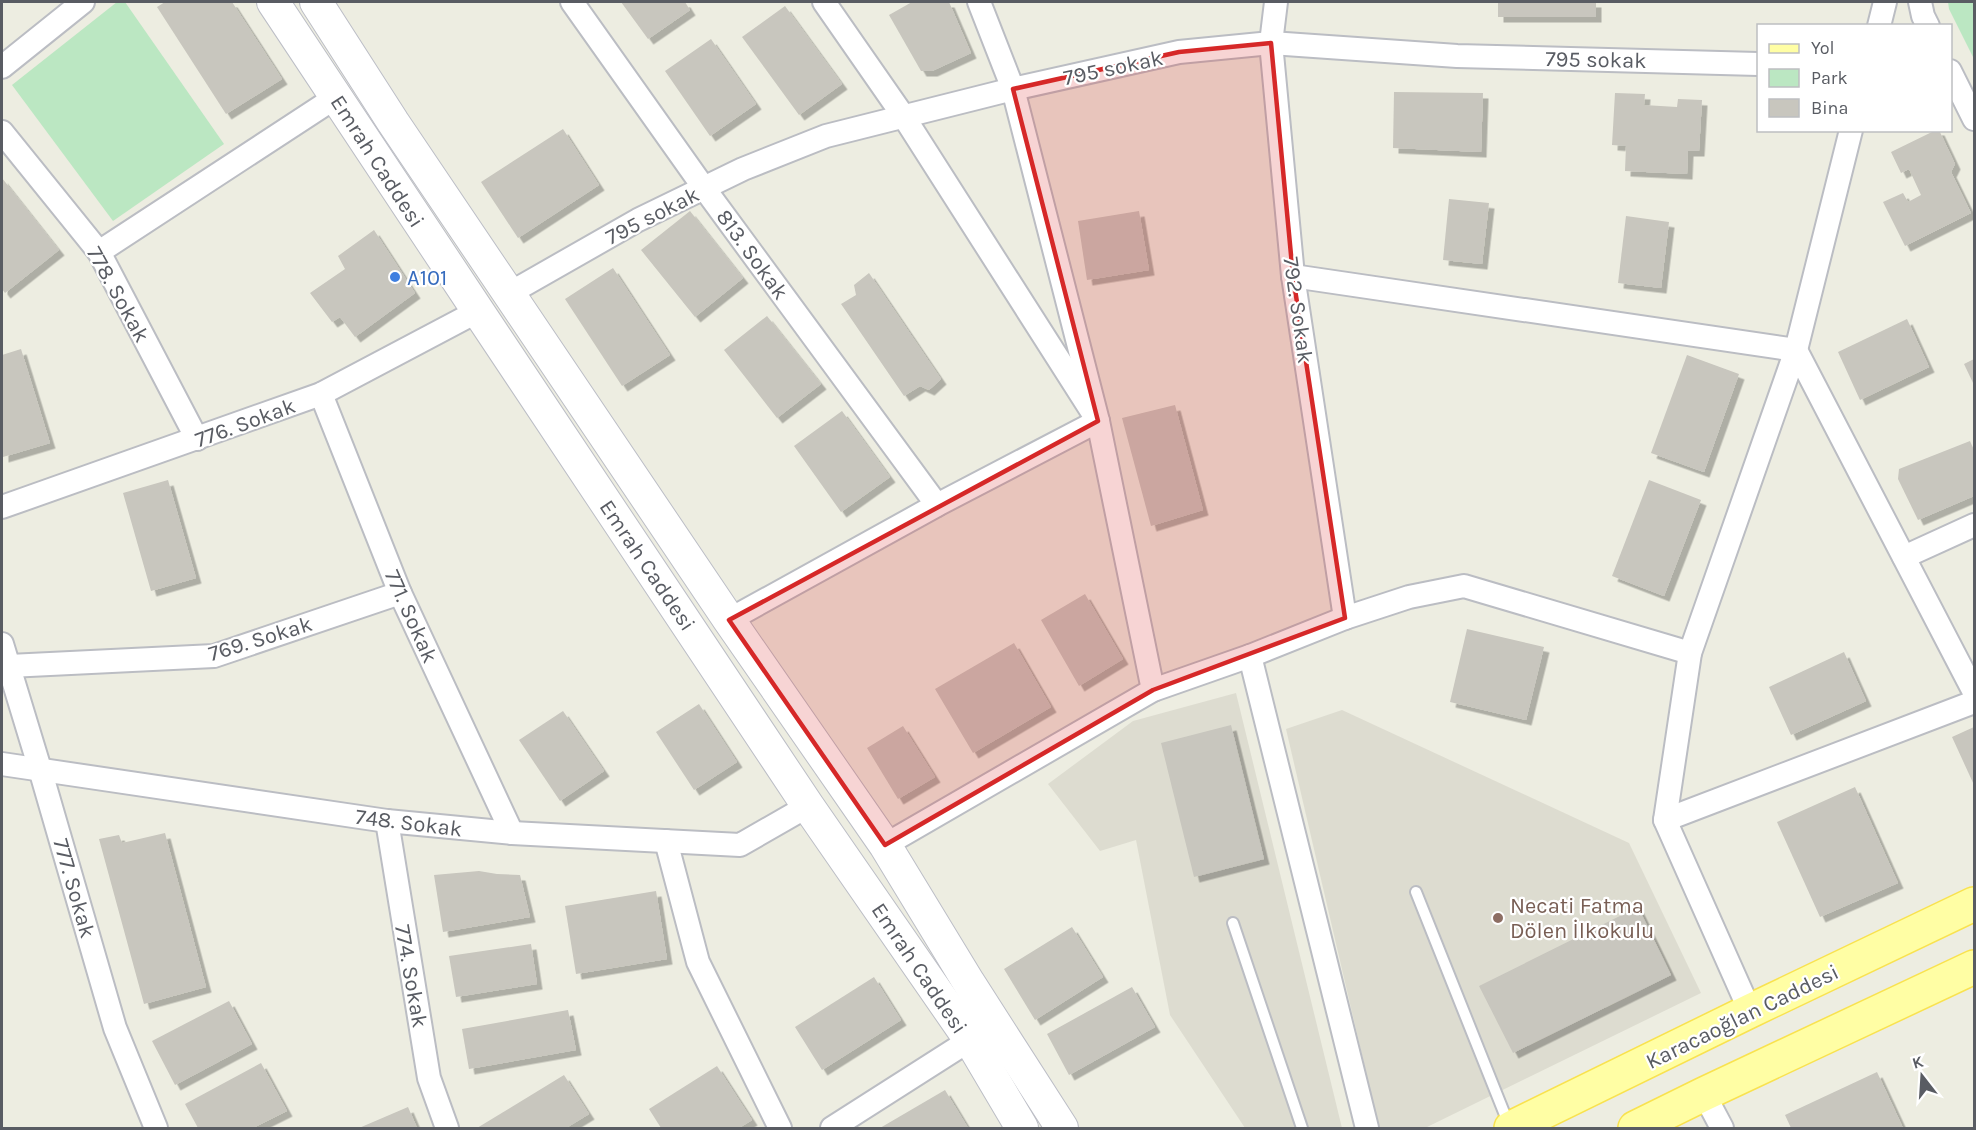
<svg xmlns="http://www.w3.org/2000/svg" width="1976" height="1130" viewBox="0 0 1976 1130" font-family="Karla,sans-serif">
<defs>
<filter id="shadow"><feDropShadow dx="5.5" dy="5.5" stdDeviation="0" flood-color="#0004"/></filter>
</defs>
<rect width="100%" height="100%" fill="#edede1"/>
<g fill="#dddcd0">
<path d="M1236,693l106,435h-97l-75,-113 -34,-175 -36,11 -52,-67 85,-63z"/>
<path d="M1342,710l287,133 72,150 -276,135h-46l-93,-399z"/>
</g>
<g fill="#bbe7c2">
<path d="M117,2h8l99,142 -111,77 -101,-136z"/>
<path d="M1948,2h26v57l-25,-50z"/>
</g>
<g fill="#c8c6be" filter="url(#shadow)">
<path d="M165,2h67l50,77 -56,35 -69,-107z"/>
<path d="M621,2h64l5,8 -42,29z"/>
<path d="M912,2h37l22,51 -39,18h-11l-32,-56z"/>
<rect x="1498" y="2" width="98" height="15"/>
<path d="M785,6l57,78 -43,31 -57,-78z"/>
<path d="M711,39l45,65 -46,32 -45,-65z"/>
<path d="M1394,92l89,1 -2,59 -88,-4z"/>
<path d="M1615,93l30,1 -1,11 33,2 1,-8 24,1 -3,51h-11l-1,23 -62,-3 1,-25 -14,-1z"/>
<path d="M563,129l36,56 -81,53 -37,-56z"/>
<path d="M1936,130h3l16,34 -4,8 20,41 -66,33 -22,-44 20,-9 5,9 13,-7 -12,-26 -8,4 -10,-21z"/>
<path d="M2,178l57,72 -54,43 -3,-4v-41l1,-1 -1,-2z"/>
<path d="M1449,199l40,4 -7,61 -39,-4z"/>
<path d="M690,211l53,67 -48,39 -54,-67z"/>
<path d="M1139,211l10,59 -62,10 -9,-59z"/>
<path d="M1626,216l43,6 -8,66 -43,-5z"/>
<path d="M374,230l41,63 -60,44 -15,-20 -8,5 -22,-29 35,-24 -7,-13z"/>
<path d="M613,268l57,87 -48,31 -57,-87z"/>
<path d="M869,273l72,106 -12,11 -9,-4 -16,10 -63,-92 15,-9 -2,-10z"/>
<path d="M767,316l54,68 -44,34 -53,-68z"/>
<path d="M1907,319l22,48 -69,33 -22,-48z"/>
<path d="M21,349l29,94 -47,14 -1,-102z"/>
<path d="M1687,355l52,19 -35,98 -53,-19z"/>
<path d="M1974,359v26l-10,-21z"/>
<path d="M1175,405l28,105 -52,16 -29,-108z"/>
<path d="M842,411l48,66 -49,35 -47,-66z"/>
<path d="M1970,441l4,9v46l-56,24 -20,-41 1,-10z"/>
<path d="M168,480l28,98 -45,13 -28,-98z"/>
<path d="M1649,480l52,20 -37,96 -52,-20z"/>
<path d="M1085,594l38,65 -44,27 -38,-66z"/>
<path d="M1467,629l77,18 -18,73 -76,-18z"/>
<path d="M1014,643l37,64 -78,46 -38,-64z"/>
<path d="M1844,652l22,49 -75,34 -22,-48z"/>
<path d="M699,704l38,58 -43,28 -38,-58z"/>
<path d="M563,711l41,60 -44,30 -41,-61z"/>
<path d="M1231,725l33,134 -70,18 -33,-134z"/>
<path d="M903,726l32,51 -37,22 -31,-51z"/>
<path d="M1974,727v58l-22,-48z"/>
<path d="M1855,787l43,96 -78,34 -43,-95z"/>
<path d="M165,833l41,154 -62,17 -45,-165 20,-4 3,8z"/>
<path d="M479,871l18,3 23,1 10,42 -87,15 -9,-57z"/>
<path d="M656,891l11,68 -91,15 -11,-68z"/>
<path d="M1638,907l33,68 -158,78 -34,-67z"/>
<path d="M1072,927l31,50 -68,43 -31,-51z"/>
<path d="M531,944l6,40 -81,13 -7,-41z"/>
<path d="M874,977l27,43 -79,50 -27,-43z"/>
<path d="M1132,987l23,40 -86,48 -22,-41z"/>
<path d="M229,1001l23,43 -77,41 -23,-44z"/>
<path d="M568,1010l8,40 -107,19 -7,-40z"/>
<path d="M261,1063l26,48 -34,17h-55l-13,-24z"/>
<path d="M717,1066l35,54 -13,8h-78l-12,-19z"/>
<path d="M1877,1072l26,56h-112l-6,-13z"/>
<path d="M564,1075l25,39 -23,14h-89z"/>
<path d="M945,1090l23,38h-88z"/>
<path d="M408,1107l9,21h-58z"/>
</g>
<g fill="none" stroke-linecap="round" stroke-linejoin="round">
<g stroke="#bbbdc3" stroke-width="14">
<g id="lane">
<path d="M1416,892l93,233"/>
<path d="M1233,923l69,205"/>
</g>
</g>
<g stroke="#bbbdc3" stroke-width="26">
<g id="street">
<path d="M572,2l132,186 233,317"/>
<path d="M824,2l80,115 194,304 55,269"/>
<path d="M1276,2l-5,41 22,233 52,342"/>
<path d="M1920,2l3,14 5,10"/>
<path d="M1879,26l6,-24"/>
<path d="M2,67l81,-65"/>
<path d="M1950,71l24,48"/>
<path d="M2,132l97,120 98,187"/>
<path d="M99,252l237,-155"/>
<path d="M1293,276l503,74 178,342"/>
<path d="M510,293l128,-73 105,-51 83,-33 187,-47 166,-37 92,-9 186,13 301,8"/>
<path d="M321,394l79,199 112,240"/>
<path d="M2,507l319,-113 157,-83"/>
<path d="M1904,557l70,-32"/>
<path d="M729,620l208,-115 161,-84 -85,-332 -34,-87"/>
<path d="M2,644l38,125 75,259 41,100"/>
<path d="M1250,656l117,472"/>
<path d="M9,666l205,-10 186,-63"/>
<path d="M2,764l385,57 125,12 228,12 68,-39"/>
<path d="M1665,820l309,-118"/>
<path d="M387,821l42,257 18,50"/>
<path d="M666,841l32,121 82,166"/>
<path d="M885,845l268,-155 97,-34 95,-38 64,-21 55,-11 226,67"/>
<path d="M1750,1011l-85,-191 25,-167 106,-303 55,-220"/>
<path d="M1704,1094l18,34"/>
<path d="M832,1128l138,-88"/>
</g>
</g>
<g stroke="#bcbec6" stroke-width="34">
<g id="secondary">
<path d="M273,2l205,309 330,495 162,234 52,88"/>
<path d="M316,2l77,120 336,498 156,225 84,138 93,145"/>
</g>
</g>
<g stroke="#f9e24f" stroke-width="36">
<g id="primary">
<path d="M1511,1128l239,-117 224,-107"/>
<path d="M1635,1128l69,-34 270,-127"/>
</g>
</g>
<use href="#lane" stroke="#fff" stroke-width="10"/>
<use href="#street" stroke="#fff" stroke-width="22"/>
<use href="#secondary" stroke="#fff" stroke-width="32"/>
<use href="#primary" stroke="#fffea4" stroke-width="33"/>
</g>
<path fill="#d62828" fill-opacity="0.2" stroke="#d62828" stroke-width="4.5" stroke-linejoin="round" d="M1271,43l22,233 52,342 -192,72 -268,155 -156,-225 369,-199 -85,-332 166,-37z"/>
<circle fill="#3f7fe0" stroke="#fff" stroke-width="2" cx="395" cy="277" r="6"/>
<circle fill="#8d6e63" stroke="#fff" stroke-width="2" cx="1498" cy="918" r="6"/>
<g text-anchor="middle" stroke-width="4.5" stroke-linejoin="round" paint-order="stroke">
<g font-size="22" fill="#595c63" stroke="#fff">
<text transform="translate(1596 59) rotate(1)" y="8">795 sokak</text>
<text transform="translate(1113 67) rotate(-12)" y="8">795 sokak</text>
<text transform="translate(378 161) rotate(57)" y="8">Emrah Caddesi</text>
<text transform="translate(652 215) rotate(-27)" y="8">795 sokak</text>
<text transform="translate(753 254) rotate(54)" y="8">813. Sokak</text>
<text transform="translate(119 294) rotate(61)" y="8">778. Sokak</text>
<text transform="translate(1299 310) rotate(82)" y="8">792. Sokak</text>
<text transform="translate(245 422) rotate(-20)" y="8">776. Sokak</text>
<text transform="translate(648 565) rotate(56)" y="8">Emrah Caddesi</text>
<text transform="translate(412 616) rotate(66)" y="8">771. Sokak</text>
<text transform="translate(260 638) rotate(-17)" y="8">769. Sokak</text>
<text transform="translate(409 822) rotate(7)" y="8">748. Sokak</text>
<text transform="translate(75 888) rotate(74)" y="8">777. Sokak</text>
<text transform="translate(920 968) rotate(56)" y="8">Emrah Caddesi</text>
<text transform="translate(412 976) rotate(80)" y="8">774. Sokak</text>
<text transform="translate(1742 1016) rotate(-26)" y="8">Karacaoğlan Caddesi</text>
</g>
<g font-size="22" fill="#366cbe" stroke="#fff" text-anchor="start">
<text x="407" y="285">A101</text>
</g>
<g font-size="22" fill="#785e54" stroke="#fff" text-anchor="start">
<text x="1510" y="913">Necati Fatma<tspan x="1510" dy="25">Dölen İlkokulu</tspan></text>
</g>
</g>
<rect width="1976" height="1130" fill="none" stroke="#595c63" stroke-width="6"/>
<rect x="1757" y="24" width="195" height="108" fill="#ffffff" stroke="#bdbec1" stroke-width="1.5"/>
<rect x="1769" y="44" width="30" height="9" fill="#fffea4" stroke="#bdbec1" stroke-width="1.5"/>
<text x="1811" y="54" font-size="18" fill="#595c63">Yol</text>
<rect x="1769" y="69" width="30" height="18" fill="#bbe7c2" stroke="#bdbec1" stroke-width="1.5"/>
<text x="1811" y="84" font-size="18" fill="#595c63">Park</text>
<rect x="1769" y="99" width="30" height="18" fill="#c8c6be" stroke="#bdbec1" stroke-width="1.5"/>
<text x="1811" y="114" font-size="18" fill="#595c63">Bina</text>
<g transform="translate(1922 1076) rotate(343)" stroke="#ffffff" stroke-width="4.5" paint-order="stroke">
<path d="M0-4.5L10 22L0 15L-10 22Z" fill="#595c63"/>
<text y="-9" font-size="16" font-weight="bold" text-anchor="middle" fill="#595c63">K</text>
</g>
</svg>
